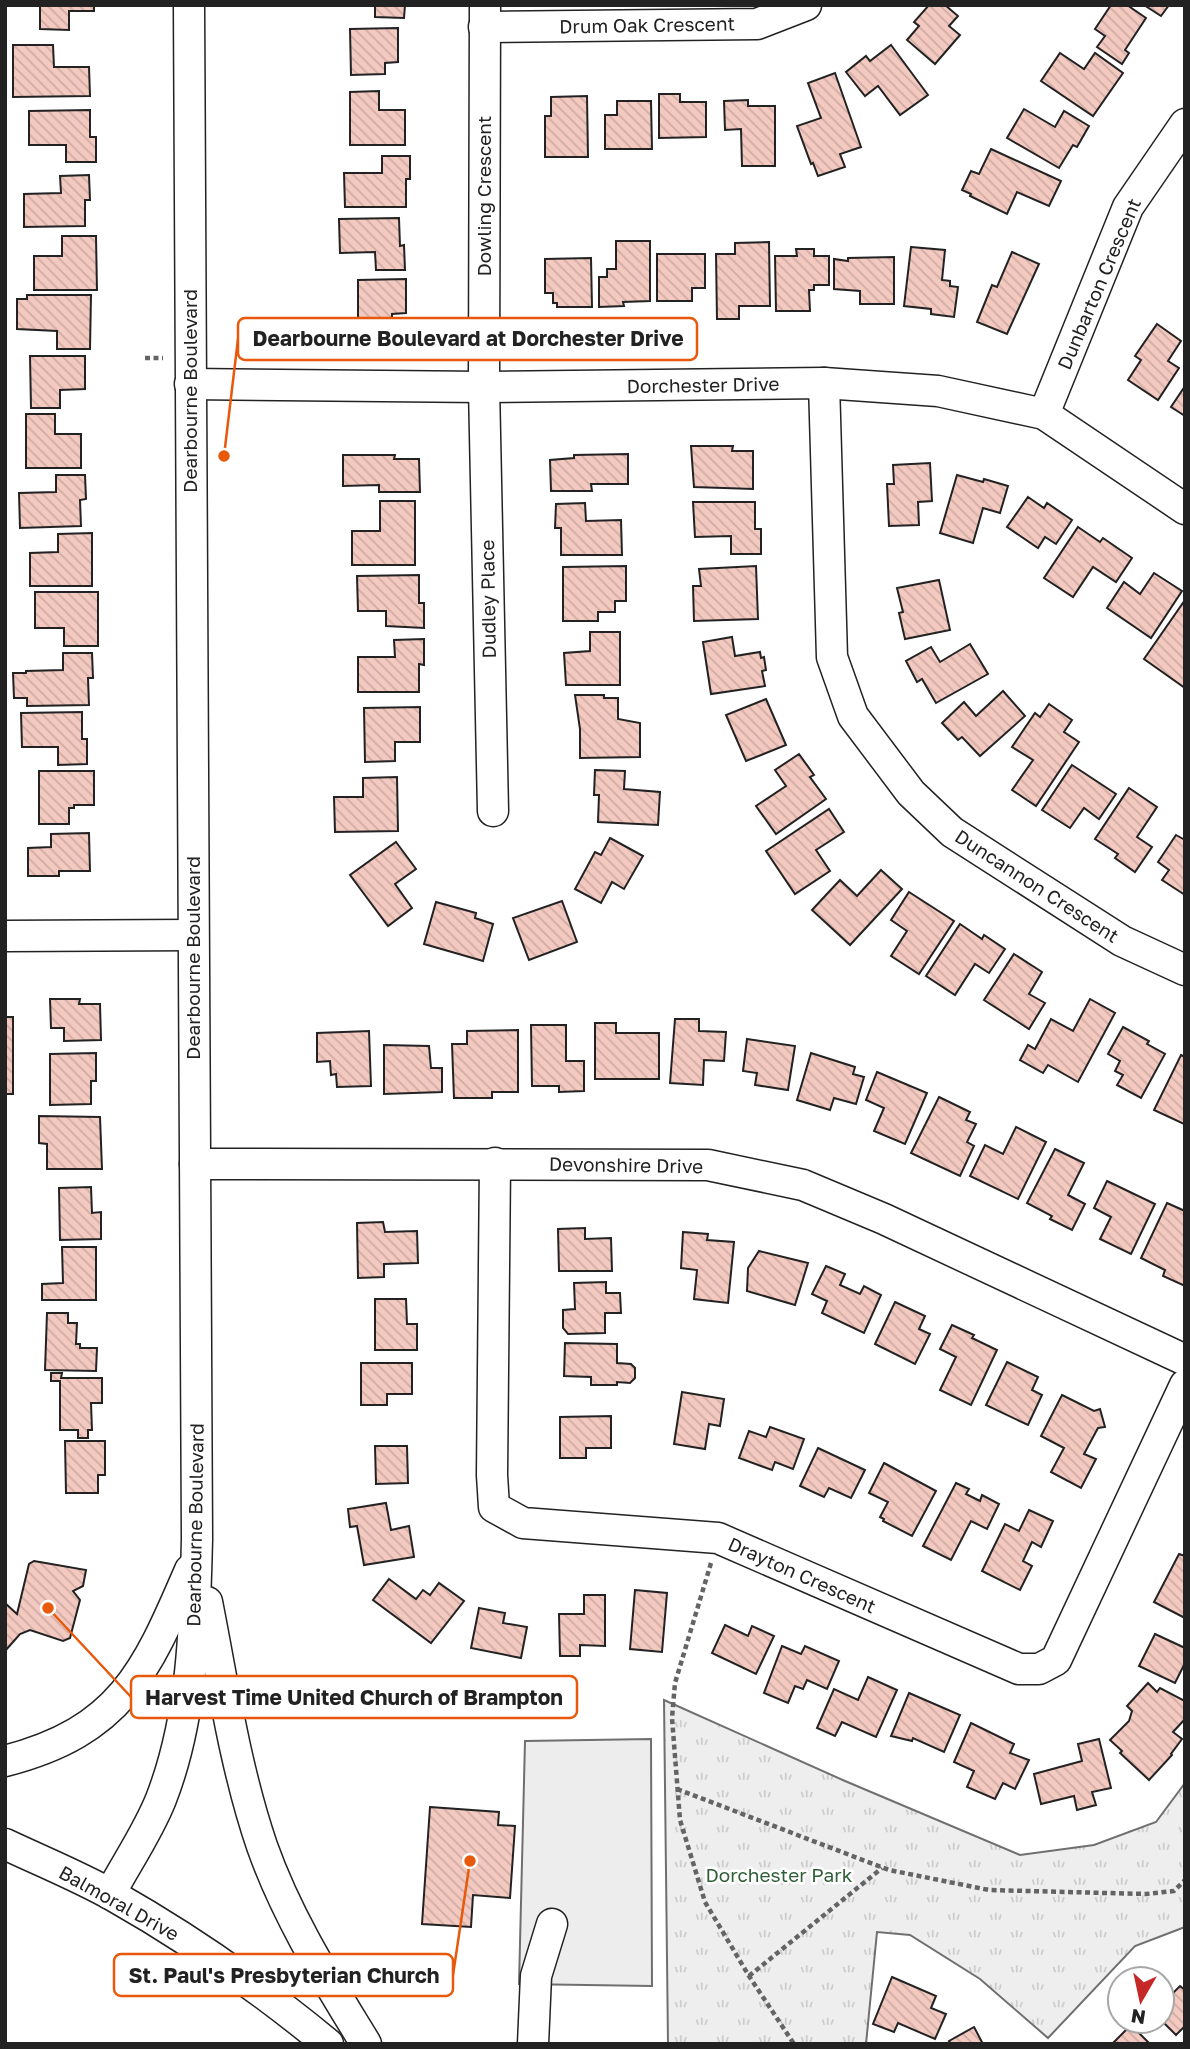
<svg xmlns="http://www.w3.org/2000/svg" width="1190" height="2049" viewBox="0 0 1190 2049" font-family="'Golos Text',sans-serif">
<defs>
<pattern id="park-tufts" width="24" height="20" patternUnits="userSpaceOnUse" patternTransform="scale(1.75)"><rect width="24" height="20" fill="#eee"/><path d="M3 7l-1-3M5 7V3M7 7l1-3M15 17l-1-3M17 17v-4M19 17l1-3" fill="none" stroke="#ccc"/></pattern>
<pattern id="building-back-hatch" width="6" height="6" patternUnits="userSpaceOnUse" patternTransform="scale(1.75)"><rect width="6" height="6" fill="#f3c9c0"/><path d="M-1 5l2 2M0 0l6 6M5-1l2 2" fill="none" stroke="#d0aca5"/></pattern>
</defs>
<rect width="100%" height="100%" fill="#fff"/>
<path fill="url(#park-tufts)" stroke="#6f6f6f" stroke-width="2" d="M664,1700l181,81 175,74 74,-10 62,-23 29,-39v144l-50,19 -87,92 -68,-59 -70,-44 -33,-3 -11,112h-198z"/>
<path fill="#ededed" stroke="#6f6f6f" stroke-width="2" d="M651,1739l1,247 -133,-2 6,-243z"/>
<g fill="url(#building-back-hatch)" stroke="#222" stroke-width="2">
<path d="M40,5h54v6h-25v19l-29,-1z"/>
<path d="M375,5h30l-1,13 -29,-1z"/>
<path d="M929,5h16l13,11 -9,10 11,9 -25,29 -28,-24 12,-14 -5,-4z"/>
<path d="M1111,5h16l19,13 -21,32 4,3 -7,11 -25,-17 8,-11 -10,-7z"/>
<path d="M1144,5h25l-8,11z"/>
<path d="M398,28v34l-13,1v11l-34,1 -1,-46z"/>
<path d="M13,45h40l1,22h35l1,29 -77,1z"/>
<path d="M891,45l37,50 -28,20 -22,-29 -13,10 -19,-24 20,-16 4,5z"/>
<path d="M1060,53l24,16 11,-16 28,20 -30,43 -52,-35z"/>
<path d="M835,73l26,74 -21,7 5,13 -27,9 -5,-13 -2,1 -14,-38 24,-8 -13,-35z"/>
<path d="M379,91v19h26v35h-55v-53z"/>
<path d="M659,94h21v8h26v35l-47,1z"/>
<path d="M587,96l1,61h-43v-41h6v-19z"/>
<path d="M748,100v6h27v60h-33l-1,-37 -16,1 -1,-29z"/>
<path d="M617,101h34l1,48h-47v-34h12z"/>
<path d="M1024,109l31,18 9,-16 25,15 -12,21 -4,-2 -14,23 -52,-30z"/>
<path d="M90,110v27h6v25h-30v-17h-37v-34z"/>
<path d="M991,149l70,32 -12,25 -32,-14 -10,22 -37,-18 1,-2 -9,-4 9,-19 8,3z"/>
<path d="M382,156h28v23h-4v28h-61l-1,-34h38z"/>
<path d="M89,175l1,25h-5v26l-61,1v-33l37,-1 -1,-17z"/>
<path d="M399,218l1,28 4,-1 1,25h-29l-1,-18 -35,1 -1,-34z"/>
<path d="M62,236h34l1,54h-63v-34h28z"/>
<path d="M616,241h34v60l-27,1 1,4 -25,1v-30h8v-8h9z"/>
<path d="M769,242l1,64h-31v13h-22l-1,-65h19v-11z"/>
<path d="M911,247l34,3 -3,30 8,1v5l8,1 -4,30 -23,-3v-5l-27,-3z"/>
<path d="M796,249h18v7h15v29h-15v5h-5l1,21h-34l-1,-55h22z"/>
<path d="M1012,252l27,12 -32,70 -30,-12 15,-37 5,2z"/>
<path d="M657,254h48v34h-13v13h-35z"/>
<path d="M894,257v47h-34v-13l-26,-2v-30l14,2v-3z"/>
<path d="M591,258l1,49h-35v-4h-4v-10h-8v-34z"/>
<path d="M406,279v34l-14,1v11l-34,1v-46z"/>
<path d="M27,295h64l-1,54h-33v-18l-40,-2v-30h10z"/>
<path d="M1157,324l24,17 -13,20 11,7 -21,32 -30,-20 13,-20 -6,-4z"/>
<path d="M30,356h55v33l-25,1v18h-29z"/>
<path d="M1185,386v30l-14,-9z"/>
<path d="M26,414h29v20h26v34h-55z"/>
<path d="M691,446h42l-1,5h21v38l-59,-2z"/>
<path d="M628,454v30h-37l1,7h-41l-1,-31 24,-2v-3z"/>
<path d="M343,455h52l-1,4h25l1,33h-41v-7l-36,1z"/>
<path d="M930,463l2,38 -14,1 1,23 -30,1 -2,-42h7l-1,-19z"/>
<path d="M56,475h29l1,24 -6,1 1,26 -61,2 -1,-35 37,-1z"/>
<path d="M957,475l26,7 1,-3 24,7 -8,27 -17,-5 -10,35 -33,-10z"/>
<path d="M1028,497l16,11 3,-5 25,17 -16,24 -11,-7 -7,11 -31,-21z"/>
<path d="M380,501h35v64h-63v-34h28z"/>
<path d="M693,502h62v27h6v25h-30v-18l-36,1z"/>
<path d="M585,503l1,18 35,-1 1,35h-61v-27h-6l1,-24z"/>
<path d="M1078,527l22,15 3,-4 29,20 -16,24 -23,-15 -20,30 -29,-19z"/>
<path d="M92,533v53h-62v-33l28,-1v-18z"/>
<path d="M626,566v35h-11v11h-17v9h-35v-54z"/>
<path d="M756,566l2,53 -64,2 -1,-35h8l-2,-17z"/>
<path d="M1154,573l28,18 -31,47 -44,-30 17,-26 16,12z"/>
<path d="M419,575v28h5v25l-38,-2v-15h-28l-1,-35z"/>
<path d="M939,580l11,50 -45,9 -6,-26 4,-1 -6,-24z"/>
<path d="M35,592h63v54h-34v-18h-29z"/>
<path d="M1185,600v88l-41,-29z"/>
<path d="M590,632h30v53h-54l-2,-32 26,-2z"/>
<path d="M732,637l3,19 25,-4 1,6 3,-1 2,13 -4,1 3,15 -54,8 -8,-52z"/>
<path d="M424,639v26l-5,-1v28h-61v-35h37l-1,-17z"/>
<path d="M970,644l18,30 -52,29 -14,-24 -5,3 -11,-21 25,-14 9,15z"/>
<path d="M63,653h29l1,25h-5l1,27 -62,1v-8h-13l-1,-25h13v-2l37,-1z"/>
<path d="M1003,691l22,25 -45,40 -18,-19 -4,3 -16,-17 22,-21 12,14z"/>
<path d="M575,695h29v3h14v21l22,4v34l-60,1v-29z"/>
<path d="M766,699l20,46 -40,16 -20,-46z"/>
<path d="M1049,704l23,16 -8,12 15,10 -43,64 -24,-16 21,-30 -21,-13 23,-34 5,4z"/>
<path d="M420,707v35h-25v19l-30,1 -1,-54z"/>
<path d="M82,712v27h5v25l-29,1v-18h-36l-1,-34z"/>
<path d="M799,754l15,21 -4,2 16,22 -50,35 -20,-28 30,-20 -11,-16z"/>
<path d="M1072,765l44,29 -17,25 -15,-11 -14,20 -28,-18z"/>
<path d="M595,770l30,1 -1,18 36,3 -2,33 -60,-3 1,-27h-5z"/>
<path d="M39,771h55v34h-20v3h-5v16h-30z"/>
<path d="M397,777l1,54 -63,1 -1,-35h29v-19z"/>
<path d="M1129,788l28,19 -20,30 15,10 -17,25 -20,-14 3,-4 -23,-15z"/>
<path d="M829,809l15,23 -28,18 14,21 -35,23 -29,-43z"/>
<path d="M89,833l1,38h-31v5h-31v-28l23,-1v-13z"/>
<path d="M1176,835l9,5v55l-23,-15 7,-10 -11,-8z"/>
<path d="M610,838l33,18 -19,33 -12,-7 -11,21 -26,-14 20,-37 6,3z"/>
<path d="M396,842l20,27 -21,15 17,24 -24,18 -38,-51z"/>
<path d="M881,870l21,19 -52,56 -38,-35 28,-30 17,16z"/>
<path d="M909,892l45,29 -35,53 -28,-18 16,-25 -16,-11z"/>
<path d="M562,901l15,41 -48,18 -16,-42z"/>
<path d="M436,902l40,11 -1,5 18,6 -10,37 -59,-17z"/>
<path d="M960,924l22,15 2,-4 21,14 -16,24 -14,-9 -20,31 -29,-19z"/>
<path d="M1014,954l28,18 -13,22 16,9 -16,26 -45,-29z"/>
<path d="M50,999h30l-1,5h21l1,36 -37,1v-13h-13z"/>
<path d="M1090,999l25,14 -37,69 -30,-17 -5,8 -23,-13 8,-15 7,4 16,-30 22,12z"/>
<rect x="5" y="1017" width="8" height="77"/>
<path d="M675,1019h24v12l27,1 -2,29 -20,-1 -1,25 -33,-2z"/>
<path d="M595,1023h21v10h43v46h-64z"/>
<path d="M531,1025h35v36h18v30l-25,1v-6h-27z"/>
<path d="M1123,1027l26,14 -2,3 18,10 -24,44 -24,-13 6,-10 -8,-4 5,-10 -12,-7z"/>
<path d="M518,1030v62h-26v6h-38l-2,-54h15v-13z"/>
<path d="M369,1031l2,55 -34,1 -1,-13 -5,1 -1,-14 -13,1v-29z"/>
<path d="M747,1039l48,7 -7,44 -33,-5 2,-12 -14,-2z"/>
<path d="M384,1045l45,1 2,22h11v24l-58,2z"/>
<path d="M96,1053v28h-5v23l-41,1v-51z"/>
<path d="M811,1053l44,14 -2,7 11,3 -8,27 -22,-6 -4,12 -33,-10z"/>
<path d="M1181,1055l4,2 -1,67 -30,-14z"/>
<path d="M877,1072l50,21 -22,51 -31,-13 10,-23 -18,-8z"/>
<path d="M939,1097l31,15 -4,8 10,4 -9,18 7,4 -14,30 -49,-23z"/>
<path d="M39,1116l61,1 2,52h-55v-25l-8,-1z"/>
<path d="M1016,1127l30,15 -28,57 -48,-23 15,-31 18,9z"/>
<path d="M1055,1149l29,14 -16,32 17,9 -13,26 -22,-11 2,-3 -25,-13z"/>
<path d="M1107,1181l48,23 -24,50 -31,-15 11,-22 -17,-9z"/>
<path d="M91,1187l1,26 9,-1v27l-41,1 -1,-52z"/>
<path d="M1167,1203l18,8v75l-22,-10 2,-6 -24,-12z"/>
<path d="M383,1222l2,10 32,-1 1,32 -34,1v13l-26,1 -1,-55z"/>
<path d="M585,1228v11l26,-1 1,33h-53l-1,-42z"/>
<path d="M683,1232l25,2 -1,6 27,2 -6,61 -34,-4 3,-29 -16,-2z"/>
<path d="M62,1247h34v53h-54v-16l21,-1z"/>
<path d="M759,1251l49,12 -13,42 -48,-14 1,-23z"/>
<path d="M826,1266l19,8 -5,11 20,9 4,-8 17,9 -17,38 -42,-20 5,-12 -15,-7z"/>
<path d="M606,1282v11h14l1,20h-16v20l-37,1 -5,-6v-18l12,-1 -1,-26z"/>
<path d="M375,1299h31l1,25h10v26h-42z"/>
<path d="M895,1302l30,14 -6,13 11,5 -15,30 -40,-20z"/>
<path d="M47,1313h21v10h9l-1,21h4v4h17l-1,23 -51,-1z"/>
<path d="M952,1325l22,10 -2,3 25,12 -26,55 -31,-15 16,-33 -16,-8z"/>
<path d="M565,1343l52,1v19l14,1 4,4v10l-5,5 -13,-1v3h-26v-8l-27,-1z"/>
<path d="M1007,1362l31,15 -6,13 10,5 -14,30 -42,-20z"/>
<path d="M361,1363h51v31h-25v11h-26z"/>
<path d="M51,1373h11l-1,5h41v25h-11l1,27h-4v8h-10v-8h-18v-49h-9z"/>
<path d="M682,1392l42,7 -4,27 -11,-2 -4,25 -31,-5z"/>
<path d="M1062,1395l32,16 6,-2 5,18 -7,1 -14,26 12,5 -15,29 -30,-16 13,-24 -23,-12z"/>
<path d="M611,1416v32h-25v10h-26v-41z"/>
<path d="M770,1427l34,12 -11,30 -18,-7 -3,8 -33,-12 10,-27 17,6z"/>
<path d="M65,1441h40v34h-7v18h-32z"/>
<path d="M375,1446h32l1,37 -32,1z"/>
<path d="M818,1448l47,22 -14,28 -22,-10 -5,9 -24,-11z"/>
<path d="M884,1463l52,28 -24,45 -29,-15 1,-2 -4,-2 8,-15 -19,-9z"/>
<path d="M956,1483l13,6 -3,5 14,7 2,-6 17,9 -12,25 -16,-8 -20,39 -28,-14z"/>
<path d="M386,1503l5,27 18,-4 5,31 -50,8 -7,-39 -7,1 -2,-18z"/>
<path d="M1029,1510l24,11 -12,26 -9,-5 -9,19 9,5 -12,24 -38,-19 23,-47 14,7z"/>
<path d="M1179,1554l6,2v62l-31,-16z"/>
<path d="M34,1561l52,9 -3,16 -10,5 7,9 -10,38 -7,3 -33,-11 -10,4 -15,17v-48l12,11 12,-50z"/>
<path d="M389,1579l27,20 7,-9 7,5 9,-12 25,18 -33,42 -58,-43z"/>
<path d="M635,1590l32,3 -5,59 -32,-3z"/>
<path d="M584,1595h21v51l-25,-1v11h-20l-1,-42h25z"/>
<path d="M479,1608l26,5 -2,10 24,4 -6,31 -50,-10z"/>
<path d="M725,1625l23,11 4,-10 22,10 -18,38 -44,-21z"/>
<path d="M1155,1634l30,14v15l-10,20 -36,-17z"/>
<path d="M782,1646l19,8 4,-8 34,15 -12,28 -20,-9 -4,9 -8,-3 -7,17 -24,-10z"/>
<path d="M868,1677l29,13 -21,47 -34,-15 -7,14 -18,-8 17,-39 24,11z"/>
<path d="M1148,1683l9,9 3,-4 25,13v18l-12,13 9,7 -11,15 1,1 -23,25 -29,-27 2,-2 -12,-11 19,-19 3,-10 -5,-5z"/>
<path d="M909,1693l51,22 -16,37 -31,-14 -1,3 -21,-5z"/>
<path d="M971,1723l43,21 -4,9 19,7 -14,29 -12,-6 -8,16 -28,-12 7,-16 -20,-9z"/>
<path d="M1099,1739l12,49 -19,4 4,13 -19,5 -3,-14 -33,8 -7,-30 48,-13 -4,-17z"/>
<path d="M430,1807l69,5 -1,13 17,1 -5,72 -37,-3 -2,32 -49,-3z"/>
<path d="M892,1977l44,19 -5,12 15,6 -11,25 -37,-16 -4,9 -21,-8z"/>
<path d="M1180,1986l5,4v36l-9,9 -14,-14v-17z"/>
<path d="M1131,2025l19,19h-38z"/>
<path d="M974,2027l9,17h-32l-2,-3z"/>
</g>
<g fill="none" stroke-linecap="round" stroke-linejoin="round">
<g stroke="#222" stroke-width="33">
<g id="minor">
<path d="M485,5l-1,382 9,424"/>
<path d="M484,27l273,-3 49,-19"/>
<path d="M824,383l8,274 21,59 58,77 41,39 170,109 63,29"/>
<path d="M190,384l294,3 340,-4 114,8 106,23 141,95"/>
<path d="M1044,414l84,-207 57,-83"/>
<path d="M5,936l188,-1"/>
<path d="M495,1163l-3,312 2,32 29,16 195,15 301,131h20l17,-9 129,-275"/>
<path d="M195,1164l513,1 95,20 81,34 301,141"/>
<path d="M207,1602c16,81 28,165 55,244 25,71 65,134 104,198"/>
<path d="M5,1761c116,-30 141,-89 185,-191"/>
<path d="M5,1844c36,17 73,32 107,51 76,43 148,93 216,149"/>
<path d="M110,1894c17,-32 38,-62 51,-95 32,-82 34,-174 36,-260l-8,-1534"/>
<path d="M533,2044l3,-68 16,-52"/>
</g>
</g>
<g stroke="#646464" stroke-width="4.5" stroke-dasharray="5 3.5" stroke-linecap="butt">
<path d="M145,358h18"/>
<path d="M711,1563l-36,120 -3,35 8,102 25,82 44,74 45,68"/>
<path d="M677,1789l212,81 100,20 157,4 28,-3 11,-11"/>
<path d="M749,1976l133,-108"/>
</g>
<use href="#minor" stroke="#fff" stroke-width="30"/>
</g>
<g text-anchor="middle" stroke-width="5" stroke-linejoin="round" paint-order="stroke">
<g font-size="19" fill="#222" stroke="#fff">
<text transform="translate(647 25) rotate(-1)" y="7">Drum Oak Crescent</text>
<text transform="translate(484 196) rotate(-90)" y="7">Dowling Crescent</text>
<text transform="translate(1099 284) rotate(-67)" y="7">Dunbarton Crescent</text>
<text transform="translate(703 385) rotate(-1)" y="7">Dorchester Drive</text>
<text transform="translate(190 391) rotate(-90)" y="7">Dearbourne Boulevard</text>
<text transform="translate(488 599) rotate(-91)" y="7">Dudley Place</text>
<text transform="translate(1037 886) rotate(33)" y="7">Duncannon Crescent</text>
<text transform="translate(193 958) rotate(-90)" y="7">Dearbourne Boulevard</text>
<text transform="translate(626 1165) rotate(1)" y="7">Devonshire Drive</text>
<text transform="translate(195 1525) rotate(-89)" y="7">Dearbourne Boulevard</text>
<text transform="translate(802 1575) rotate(24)" y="7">Drayton Crescent</text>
<text transform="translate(119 1903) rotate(29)" y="7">Balmoral Drive</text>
</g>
<g font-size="19" fill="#2f5e38" stroke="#fff">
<text x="779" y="1882">Dorchester Park</text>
</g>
</g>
<path fill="none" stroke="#e8590c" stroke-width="2.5" d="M224 456L238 339M48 1608L131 1697M470 1861L453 1975"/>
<g fill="#e8590c" stroke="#fff" stroke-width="2.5">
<circle cx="224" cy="456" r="7"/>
<circle cx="48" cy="1608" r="7"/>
<circle cx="470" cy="1861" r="7"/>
</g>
<g fill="#fff" stroke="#e8590c" stroke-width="2.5">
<rect x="238" y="318" width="459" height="42" rx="7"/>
<rect x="131" y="1676" width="446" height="42" rx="7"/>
<rect x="114" y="1954" width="339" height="42" rx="7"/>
</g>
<g font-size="21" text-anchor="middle" font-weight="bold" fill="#222">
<text x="468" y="346">Dearbourne Boulevard at Dorchester Drive</text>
<text x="354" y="1705">Harvest Time United Church of Brampton</text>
<text x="284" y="1983">St. Paul's Presbyterian Church</text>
</g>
<rect width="1190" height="2049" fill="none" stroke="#222222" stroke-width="14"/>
<g transform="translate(1141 2000) rotate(189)"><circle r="33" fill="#ffffff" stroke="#a7a7a7" stroke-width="2"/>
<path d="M0-5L12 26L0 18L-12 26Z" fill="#c62828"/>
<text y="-10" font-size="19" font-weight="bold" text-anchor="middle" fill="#222222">N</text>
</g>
</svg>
